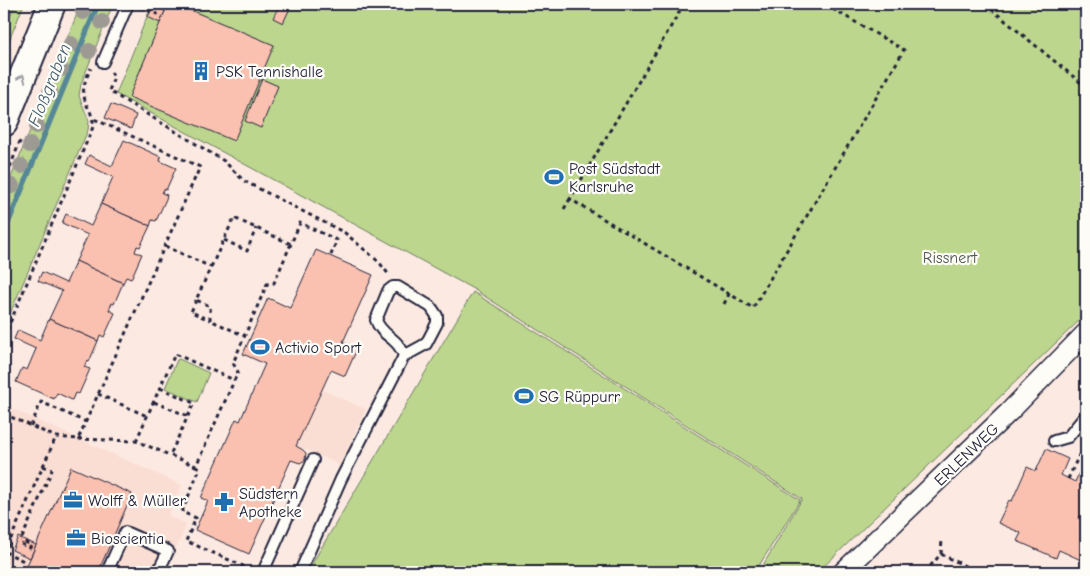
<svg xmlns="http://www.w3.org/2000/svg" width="1090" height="576" viewBox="0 0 1090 576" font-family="'Comic Neue',sans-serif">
<rect width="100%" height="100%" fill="#fceae2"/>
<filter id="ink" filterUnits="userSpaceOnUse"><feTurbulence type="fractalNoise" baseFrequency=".02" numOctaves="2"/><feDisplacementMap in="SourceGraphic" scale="10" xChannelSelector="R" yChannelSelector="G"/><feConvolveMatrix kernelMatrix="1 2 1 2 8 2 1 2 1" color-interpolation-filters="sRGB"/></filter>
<g filter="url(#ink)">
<g fill="#fbded3">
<path d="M265,364l101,45 -26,56 -100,-44z"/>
<path d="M4,405l178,80 -14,31 19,8 -21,48h-162z"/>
</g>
<g fill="#bcd68d" stroke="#6f7c64">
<path d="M15,4h9l-20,49v-22z"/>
<path d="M81,4h32l-32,80 -2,12 10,25 -1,9 -84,198v-133z"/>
<path d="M152,4h934v310l-268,258h-59l43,-73 -327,-209 -359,-196z"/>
<path d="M473,292l327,208 -45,72h-448z"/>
<path d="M179,359l30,14 -12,29 -32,-14 12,-28z"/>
</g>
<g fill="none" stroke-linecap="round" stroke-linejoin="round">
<g stroke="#578796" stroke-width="5.5">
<path d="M1044,6l6,-2"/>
<path d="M4,233l94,-229"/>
</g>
</g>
<g fill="#fac1b0" stroke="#22223b">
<path d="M168,4h8l98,41 -40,96 -105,-44z"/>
<path d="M280,4h12l-9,19 -10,-5z"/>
<path d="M153,6l12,5 -5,12 -12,-6z"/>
<path d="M262,79l16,7 -17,42 -16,-7z"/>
<path d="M111,104l25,11 -5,14 -26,-11z"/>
<path d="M124,140l37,17 -1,4 16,7 -10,22 -2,-1 -2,4 5,2 -1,4 -10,22 -4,-1 -2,6 -49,-22 12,-27 -28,-13 4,-9 23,11z"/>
<path d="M101,204l49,22 -10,21 -3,-1 -2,6 7,2 -11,25 -5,-2 -3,6 -47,-22 12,-26 -26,-12 4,-9 25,12z"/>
<path d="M316,250l57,25 -30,67 14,7 -12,27 -14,-6 -35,76 7,4 3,3 -1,7 -5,3 -9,-3 -42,94 -54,-24 13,-29 -7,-3 35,-79 4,2 25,-57 -22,-10 25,-56 22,10z"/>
<path d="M76,261l47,22 -9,21 -2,-1 -3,7 6,3 -11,24 -4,-2 -2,6 -49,-22 13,-28 -24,-10 4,-9 24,11z"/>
<path d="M49,319l49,22 -9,21 -2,-1 -3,6 6,2 -11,25 -4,-1 -3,7 -15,-7 -3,6 -38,-17 6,-14 5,2 9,-21 -22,-10 4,-9 22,10z"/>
<path d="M1046,449l22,10 -7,16 14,7 8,-18 3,1v54l-6,-3 -1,3 7,3v36l-3,-2 -2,4 -22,-10 -3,8 -39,-17 4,-8 -23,-10 11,-23 3,1 15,-34 9,4z"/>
<path d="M71,467l61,27 -33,76 -1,2h-74z"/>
<path d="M18,537l18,8 -6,13 -18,-8z"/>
</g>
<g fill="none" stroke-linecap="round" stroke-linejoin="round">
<g stroke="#22223b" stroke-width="14">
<g id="lane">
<path d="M103,62l25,-58"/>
<path d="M1054,441l14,-4 18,-22"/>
<path d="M107,572l18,-40 43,19 -10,21"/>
<path d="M263,572l50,-112"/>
<path d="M300,572l41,-93 63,-123 22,-12 11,-21v-7l-6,-9 -33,-20h-5l-5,4 -12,29c5,16 23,18 28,36"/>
</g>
</g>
<g stroke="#22223b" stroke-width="22">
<path id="street" d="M843,572l166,-160 77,-79"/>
</g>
<g stroke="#22223b" stroke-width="30">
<path id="secondary" d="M4,123l48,-119"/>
</g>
<g stroke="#22223b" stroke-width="3" stroke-dasharray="4 4" stroke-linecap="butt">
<path d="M684,4l-114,195 183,109 151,-258 -80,-46"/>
<path d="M985,4l101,83"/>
<path d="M140,7l22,9"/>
<path d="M4,22l7,-18"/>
<path d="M111,72l3,5 -5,14 115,70 20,20 101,52 34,29 10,13"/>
<path d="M4,182l17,-43"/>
<path d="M564,209l6,-10"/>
<path d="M224,240l23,11 9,-23"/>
<path d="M165,246l46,21 -15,33 14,6v14l35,16"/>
<path d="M211,267l23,-49 57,26"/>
<path d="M196,300l-5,12 19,8"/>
<path d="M724,304l5,-10"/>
<path d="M4,337l89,-210c1,-14 -7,-19 -9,-31 -2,-10 3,-20 7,-28"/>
<path d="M160,388l34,15 -24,52"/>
<path d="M98,394l49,22"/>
<path d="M154,402l34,14"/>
<path d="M4,414l52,23"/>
<path d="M31,426l10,-24 45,20"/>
<path d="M78,439l58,2 60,25 42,-94 -5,-9 34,-79 7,-1 26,-60 37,17 -6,15"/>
<path d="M136,441l39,-87 59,26"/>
<path d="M196,466l4,2 -18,44 14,6 -10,23 64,28"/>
<path d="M1068,479l12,-26"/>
<path d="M22,538l30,-68 -9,-4"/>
<path d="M21,544l9,4 1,-3 -10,-5"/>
<path d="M5,552l21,10"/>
<path d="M4,554l52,-117 22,2 122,-272 -106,-48"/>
<path d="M941,554l1,-15"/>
<path d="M925,572l16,-18 36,18"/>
<path d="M963,572l2,-5"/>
</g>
<use href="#lane" stroke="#fdfcf7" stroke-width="10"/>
<use href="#street" stroke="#fdfcf7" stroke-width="19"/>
<use href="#secondary" stroke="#fdfcf7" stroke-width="26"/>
</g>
<g fill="#9d9a94">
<circle cx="83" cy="12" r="8"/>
<circle cx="102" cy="22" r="8"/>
<circle cx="71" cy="44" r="8"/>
<circle cx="89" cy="51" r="8"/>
<circle cx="61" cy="69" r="8"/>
<circle cx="50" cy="92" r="8"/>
<circle cx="37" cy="126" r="8"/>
<circle cx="30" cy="145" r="8"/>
<circle cx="21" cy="166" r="8"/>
<circle cx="12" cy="186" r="8"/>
</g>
<defs><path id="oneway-chevron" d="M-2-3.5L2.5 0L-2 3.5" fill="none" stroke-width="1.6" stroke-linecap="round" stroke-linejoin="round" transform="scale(1.25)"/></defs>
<use stroke="#9a9aa2" href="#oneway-chevron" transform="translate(22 78) rotate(-68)"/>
</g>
<defs>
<g id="building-bare" transform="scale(1.5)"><path d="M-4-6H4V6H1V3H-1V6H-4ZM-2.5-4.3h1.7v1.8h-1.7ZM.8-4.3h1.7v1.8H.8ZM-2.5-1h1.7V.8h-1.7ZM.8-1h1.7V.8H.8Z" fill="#1f6fb2" stroke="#fdfcf7" stroke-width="2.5" paint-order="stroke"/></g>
<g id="stadium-bare" transform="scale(1.5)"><path d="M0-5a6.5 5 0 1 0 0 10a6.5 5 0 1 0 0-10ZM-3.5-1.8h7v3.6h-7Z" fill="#1f6fb2" stroke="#fdfcf7" stroke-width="2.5" paint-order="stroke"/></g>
<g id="office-bare" transform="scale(1.5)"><path d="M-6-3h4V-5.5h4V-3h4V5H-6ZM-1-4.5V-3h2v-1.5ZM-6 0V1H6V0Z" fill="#1f6fb2" stroke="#fdfcf7" stroke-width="2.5" paint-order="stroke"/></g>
<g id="pharmacy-bare" transform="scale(1.5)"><path d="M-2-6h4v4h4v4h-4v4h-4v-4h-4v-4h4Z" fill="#1f6fb2" stroke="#fdfcf7" stroke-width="2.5" paint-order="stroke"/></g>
</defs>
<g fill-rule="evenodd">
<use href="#building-bare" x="201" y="71"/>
<use href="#stadium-bare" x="554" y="177"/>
<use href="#stadium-bare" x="260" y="347"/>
<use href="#stadium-bare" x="524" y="396"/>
<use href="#office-bare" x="73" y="500"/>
<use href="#pharmacy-bare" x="224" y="502"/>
<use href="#office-bare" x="76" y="538"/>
</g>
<g text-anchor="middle" stroke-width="4.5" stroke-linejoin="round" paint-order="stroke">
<g font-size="16" fill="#22223b" stroke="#fdfcf7" text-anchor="start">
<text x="216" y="77">PSK Tennishalle</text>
<text x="569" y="174">Post Südstadt<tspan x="569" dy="18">Karlsruhe</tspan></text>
<text x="275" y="353">Activio Sport</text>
<text x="539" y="402">SG Rüppurr</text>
<text x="239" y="499">Südstern<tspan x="239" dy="18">Apotheke</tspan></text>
<text x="88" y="506">Wolff &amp; Müller</text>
<text x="91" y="544">Bioscientia</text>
</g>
<g font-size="16" fill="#505854" stroke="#fdfcf7">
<text x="950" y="263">Rissnert</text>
</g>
<g font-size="16" fill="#22223b" stroke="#fdfcf7">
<text transform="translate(966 454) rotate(-44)" y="6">ERLENWEG</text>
</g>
<g font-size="18" font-style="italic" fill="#415d70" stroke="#fdfcf7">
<text transform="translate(49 85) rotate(-68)" y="6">Floßgraben</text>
</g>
</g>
<rect width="1090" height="576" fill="none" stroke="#fdfcf7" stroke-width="20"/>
<rect x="10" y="10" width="1070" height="556" fill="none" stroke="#22223b" stroke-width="2" filter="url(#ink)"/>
</svg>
